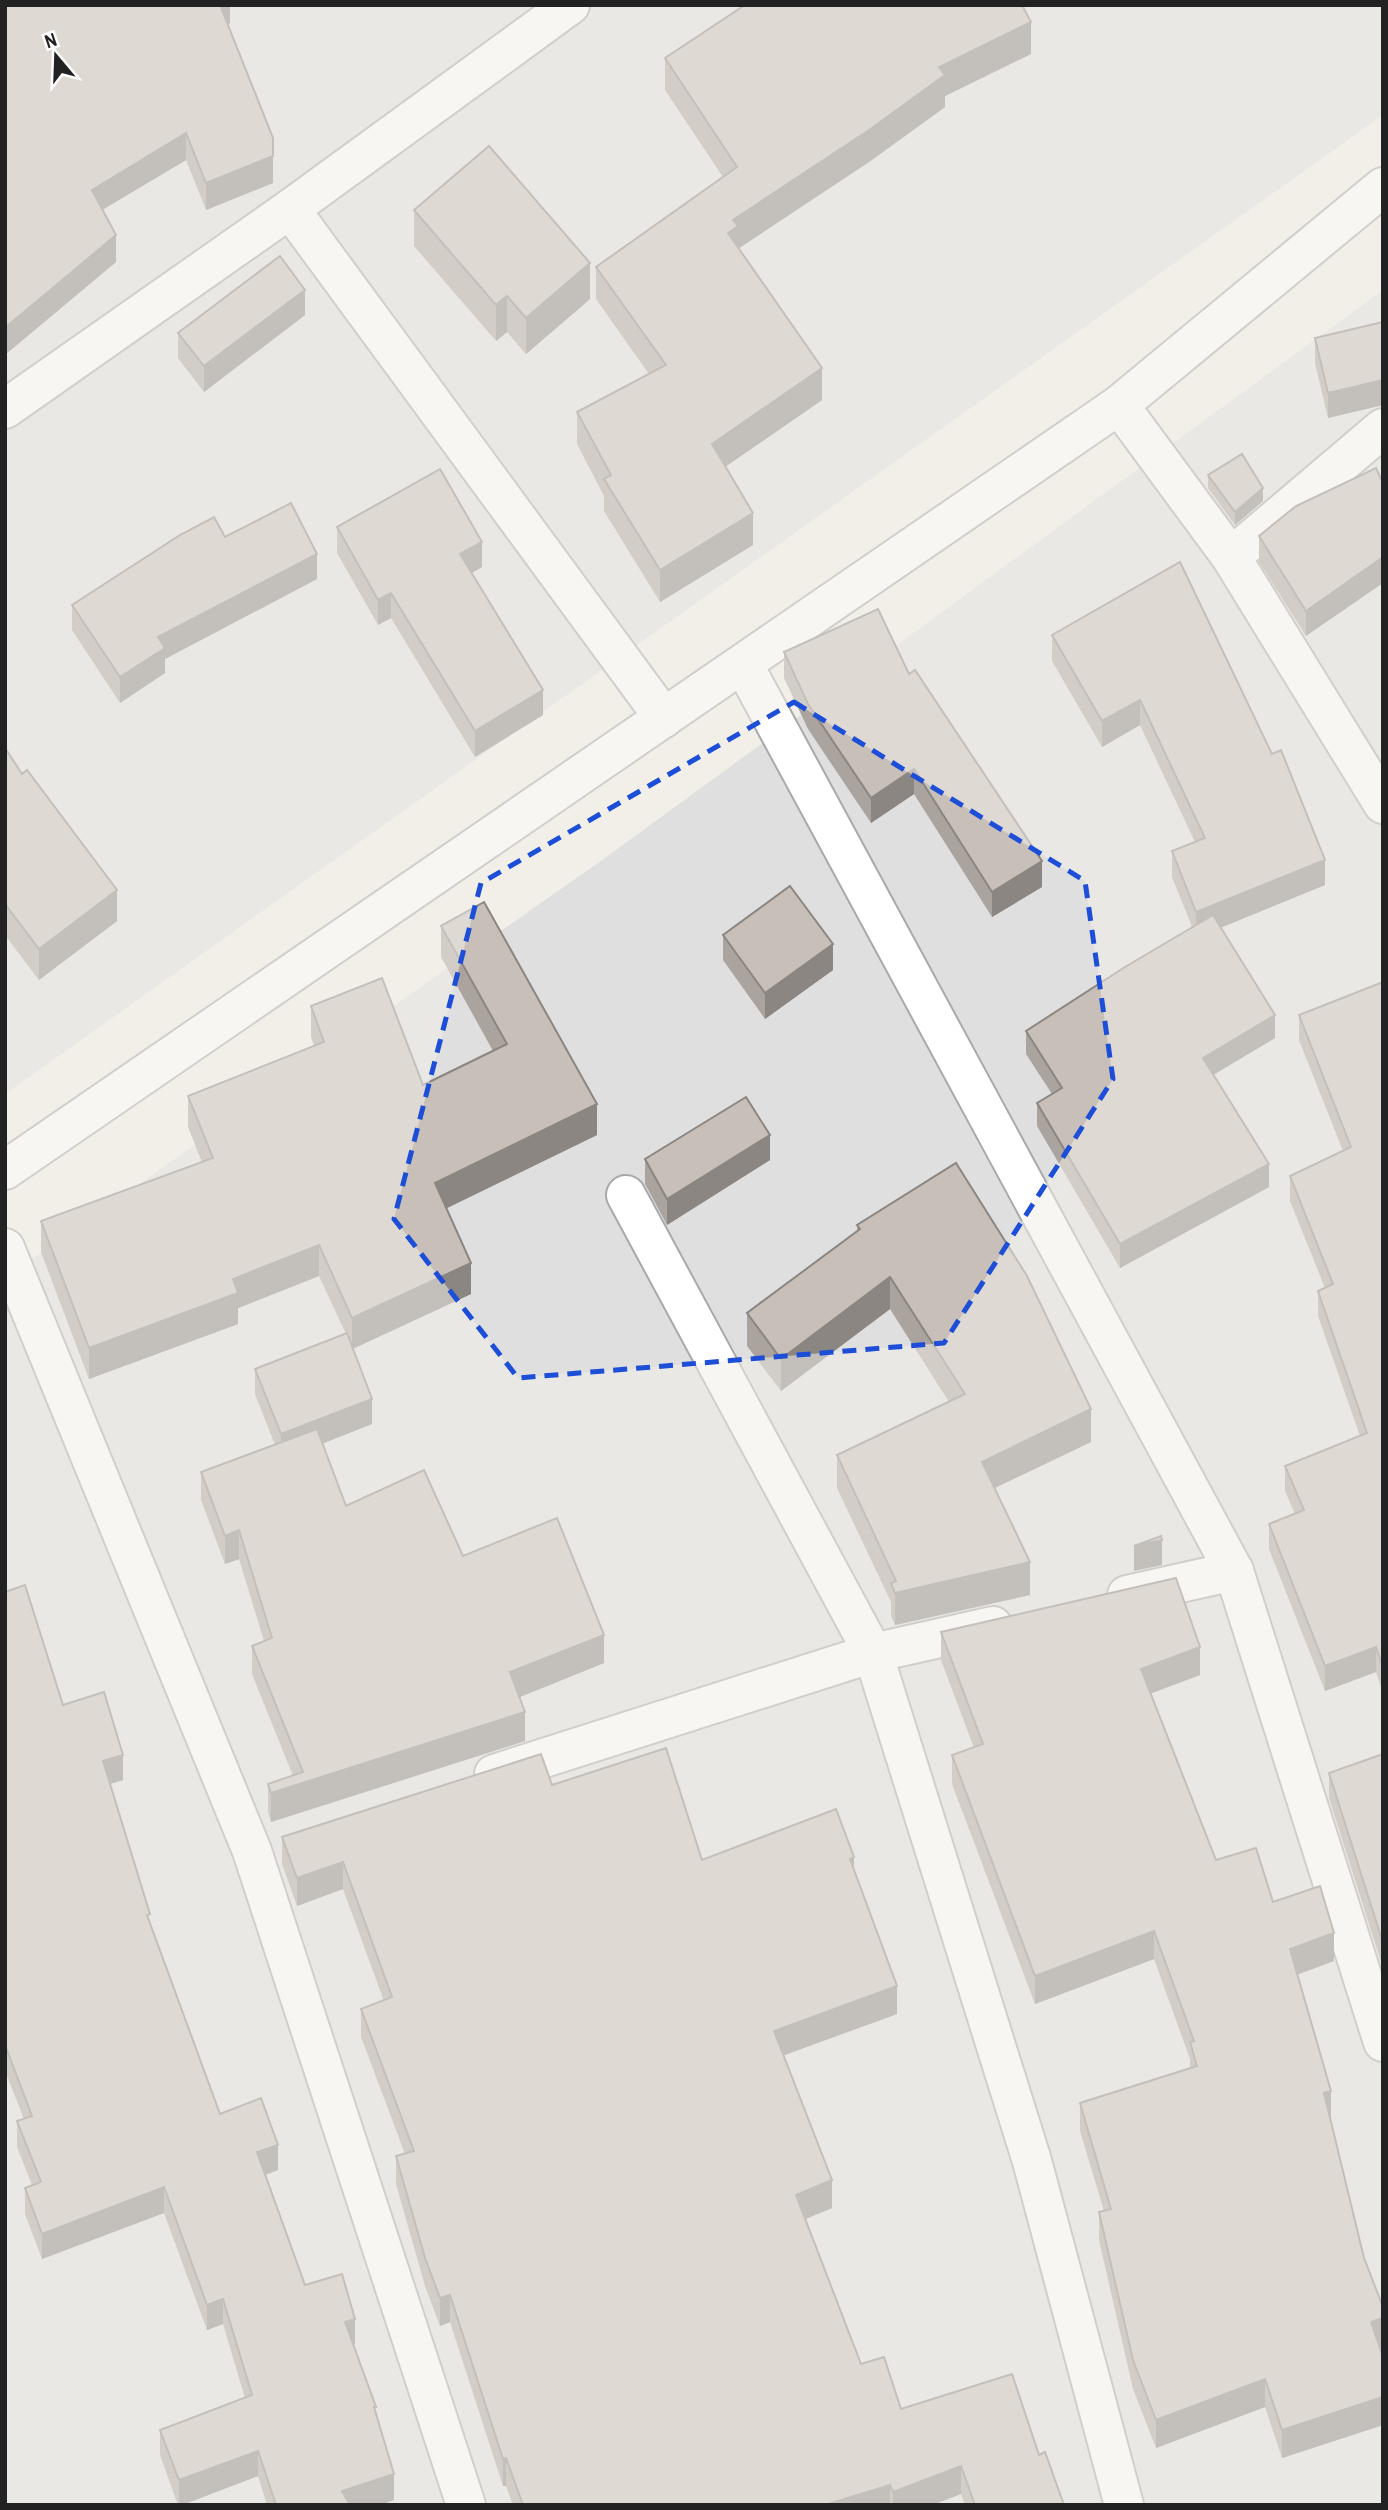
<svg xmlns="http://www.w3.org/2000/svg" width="1388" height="2510" viewBox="0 0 1388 2510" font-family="'Archivo Narrow',sans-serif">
<rect width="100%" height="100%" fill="#f2efe9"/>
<g fill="#e0dfdf">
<path d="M5,5h1378v110l-1378,979z"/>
<path d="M1383,290v2215h-1378v-1227l600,-420z"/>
</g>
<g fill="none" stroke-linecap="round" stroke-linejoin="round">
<g stroke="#a9a9a9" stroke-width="42">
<g id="minor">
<path d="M290,209l374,509"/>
<path d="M1119,405l112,152 152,247"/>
<path d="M5,409l285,-200 280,-204"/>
<path d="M1231,557l152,-129"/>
<path d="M743,664l491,907 149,471"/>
<path d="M5,1170l1114,-765 264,-218"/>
<path d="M626,1195l247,458 159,508 92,344"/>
<path d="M5,1248l247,603 214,654"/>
<path d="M1127,1595l107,-24"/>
<path d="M494,1774l379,-121 120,-27"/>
</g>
</g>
<use href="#minor" stroke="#fff" stroke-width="38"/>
</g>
<g fill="#aba49e">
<path d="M5,5h225v18l-3,1 46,159 -67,27 -20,-50 -84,50 14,52 -110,92z"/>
<path d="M1031,54l-86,42v11l-76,55 -131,86 84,152 -97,67 28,78 -93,57 -56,-91v-15l-27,-52v-32l72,-38 -53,-75v-32l127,-90 -58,-87v-32z"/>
<path d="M414,210l176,89 -64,55 -19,-22 -11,9 -82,-95z"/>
<path d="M305,315l-101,77 -26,-34v-25z"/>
<path d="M1383,322v83l-55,13 -13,-55v-25z"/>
<path d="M1376,468l-70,168 -47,-74v-26z"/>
<path d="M1208,475l55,26 -28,24 -27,-37z"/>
<path d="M337,527l145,40 -10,6 71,142 -68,42 -84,-139 -13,7 -41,-72z"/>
<path d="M225,537l92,42 -152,80v14l-45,30 -48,-73v-25z"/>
<path d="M1180,562l145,323 -104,42 54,111 -62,37 56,112 -149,81 -83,-142v-23l15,-9 -26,-40v-23l166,-104 -20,-50v-26l23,-9 -55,-117 -38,22 -50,-86v-26z"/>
<path d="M784,652l125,22 133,213 -50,30 -78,-123 -43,29 -63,-94 -24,-51z"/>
<path d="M5,748l112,173 -78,59 -34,-45z"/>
<path d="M441,926l156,209 -151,73 25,86 -118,55 19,75 -49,19 23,63 117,50 141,107 -84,34 5,44 -254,81 -3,-10v-28l25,-8 -41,-102v-28l12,-5 -25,-82 -14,5 -24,-64v-28l74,-27 -20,-51v-25l91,-35 -27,-58 -81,32v16l-149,55 -48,-127v-31l161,-59 -14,-35v-31l126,-50 -3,-9v-31l112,79 70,-34 -52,-94z"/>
<path d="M723,935l110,35 -68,49 -42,-59z"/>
<path d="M1383,982v711l-7,-21 -51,19 -56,-142v-25l26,-10 -10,-23v-25l75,-30 -42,-120v-25l7,-3 -35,-87v-25l53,-25 -44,-111v-25z"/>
<path d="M645,1159l125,1 -103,65 -22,-41z"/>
<path d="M857,1225l234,217 -96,46 35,107 -135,30 -4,-9v-14l-54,-114v-33l112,-53 -59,-93 -109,82 -34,-45v-33l110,-82z"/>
<path d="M5,1592l58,113 60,75 -13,4 40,141 70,189 58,56 -13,5 40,110 50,59 -2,1 23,68 18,87 -14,5h-113l-9,-29 -76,29h-4l-18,-50v-25l85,-32 -22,-74 -16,6 -43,-117 -122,46 -17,-45v-26l7,-3 -15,-38v-26l7,-2 -19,-48z"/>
<path d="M941,1632l259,43 -50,19 66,166 57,42 61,59 -37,14 67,283 19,49v39l-3,1 3,10v68l-101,33 -17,-51 -109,41 -23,-59 -34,-149v-28l5,-1 -24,-80v-28l110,-34v-10l-36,-100 -119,45 -83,-220v-29l22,-7 -33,-88z"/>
<path d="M1383,1754l-1,211 -53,-167v-25z"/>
<path d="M552,1785l150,75 152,9 43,145 -114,41 49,153 -27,11 56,145 40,45 138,46 25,50h-99l-4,-11 -29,11h-419l-7,-19h-3l-53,-164 -10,4 -15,-40 -29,-102v-28l9,-2 -44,-117v-28l23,-8 -41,-112 -46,17 -15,-42v-27z"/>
</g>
<g fill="#8b8681">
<path d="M218,5h12v18l-12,6z"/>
<path d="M1031,22v32l-86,42v11l-76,55 -131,87 -10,-16 5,-13 206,-153z"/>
<path d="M186,133v27l-94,56v-26z"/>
<path d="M273,156v27l-67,27v-27z"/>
<path d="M116,235v27l-110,92v-27z"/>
<path d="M590,263v36l-64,55v-36z"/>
<path d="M305,290v25l-101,77v-26z"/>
<path d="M507,296v36l-11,9v-36z"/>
<path d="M822,368v32l-110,76v-32z"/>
<path d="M1383,380v25l-55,13v-25z"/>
<path d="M1263,488v13l-28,24v-13z"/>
<path d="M753,513v32l-93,57v-32z"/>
<path d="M482,542v25l-22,12v-25z"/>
<path d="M317,554v25l-152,80v14l-45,30v-26l38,-40z"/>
<path d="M1383,557v26l-77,53v-25z"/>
<path d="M391,593v25l-13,7v-25z"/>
<path d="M543,690v25l-68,42v-26z"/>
<path d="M1140,700v25l-38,22v-26z"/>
<path d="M914,769v25l-43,29v-25z"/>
<path d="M1325,860v25l-129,53v-26z"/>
<path d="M1042,861v26l-50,30v-25z"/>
<path d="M117,890v31l-78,59v-31z"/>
<path d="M833,944v26l-68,49v-26z"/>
<path d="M1275,1015v23l-72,43v-23z"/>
<path d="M597,1104v31l-162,79v-31z"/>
<path d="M770,1135v25l-103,65v-26z"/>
<path d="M1269,1164v23l-149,81v-24z"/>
<path d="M319,1245v31l-81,32v16l-149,55v-31l144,-69z"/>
<path d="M471,1263v31l-119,55v-31z"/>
<path d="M890,1277v32l-109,82v-32z"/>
<path d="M372,1399v25l-91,36v-26z"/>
<path d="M1091,1409v33l-109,52v-32z"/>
<path d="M239,1530v29l-14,5v-28z"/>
<path d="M1162,1540v25l-28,6v-25z"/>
<path d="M1030,1562v33l-135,30v-32z"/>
<path d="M604,1635v28l-94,38v-29z"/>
<path d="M1200,1647v28l-59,22v-28z"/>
<path d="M1376,1647v25l-51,19v-25z"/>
<path d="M525,1712v29l-254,81v-29z"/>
<path d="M123,1755v25l-20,6v-25z"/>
<path d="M854,1857v28l-4,-26z"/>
<path d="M343,1862v27l-46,17v-28z"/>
<path d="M1154,1931v28l-119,45v-28z"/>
<path d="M1334,1933v28l-44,16v-28z"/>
<rect x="1382" y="1940" width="1" height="25"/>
<path d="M897,1986v28l-123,45v-28z"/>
<path d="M1331,2091v28l-7,2v-28z"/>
<path d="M278,2145v25l-21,8v-26z"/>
<path d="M832,2180v28l-36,15v-28z"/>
<path d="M164,2187v26l-122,46v-25z"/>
<path d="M450,2295v27l-10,4v-28z"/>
<path d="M223,2299v25l-16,6v-25z"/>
<path d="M1383,2318v28l-12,4v-28z"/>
<path d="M355,2319v25l-10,3v-25z"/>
<path d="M1265,2379v28l-109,41v-28z"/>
<path d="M1383,2397v28l-101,33v-28z"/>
<path d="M258,2451v25l-76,29h-3v-25z"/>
<path d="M506,2458v28h-3v-27z"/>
<path d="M961,2466v28l-29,11h-39v-13z"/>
<path d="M394,2474v26l-14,5h-38v-14z"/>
<path d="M890,2485v20h-65z"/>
</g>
<g fill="#c7bfb8" stroke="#8b8681" stroke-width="2">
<path d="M5,5h215l53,133v18l-67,27 -20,-50 -94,57 24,45 -110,92z"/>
<path d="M745,5h277l9,17 -92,45 6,8 -76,55 -136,90 5,6 -10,7 94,135 -110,76 41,69 -93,57 -56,-91 7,-4 -34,-63 89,-47 -70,-98 141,-100 -72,-109z"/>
<path d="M489,146l101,117 -64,55 -19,-22 -11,9 -82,-95z"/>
<path d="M280,256l25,34 -101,76 -26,-33z"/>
<path d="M1383,322v58l-55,13 -13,-55z"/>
<path d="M1242,454l21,34 -28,24 -27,-37z"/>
<path d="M1376,468l7,15v74l-77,54 -47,-75 37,-30z"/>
<path d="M440,469l42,73 -22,12 83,136 -68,41 -84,-138 -13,7 -41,-73z"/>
<path d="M291,503l26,51 -159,83 7,11 -45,29 -48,-72 108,-70 34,-18 11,20z"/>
<path d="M1180,562l92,192 9,-4 44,110 -129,52 -24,-61 33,-13 -65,-138 -38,21 -50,-86z"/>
<path d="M878,609l31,65 6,-4 127,191 -50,31 -78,-123 -43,29 -63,-94 -24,-52z"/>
<path d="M5,748l17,26 5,-4 90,120 -78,59 -34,-45z"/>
<path d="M790,886l43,58 -68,49 -42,-58z"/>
<path d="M484,902l113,202 -162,79 36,80 -119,55 -33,-73 -86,34 5,14 -149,55 -48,-127 172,-63 -25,-62 136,-54 -13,-36 71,-28 41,107 84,-41 -66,-118z"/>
<path d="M1213,915l62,100 -72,43 66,106 -149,80 -83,-141 25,-15 -36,-57 99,-64z"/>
<path d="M1383,982v686l-7,-21 -51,19 -56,-142 35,-14 -19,-44 82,-33 -49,-142 15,-7 -43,-108 61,-29 -52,-132z"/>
<path d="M746,1097l24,38 -103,64 -22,-40z"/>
<path d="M956,1163l71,113 64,133 -109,53 48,100 -135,31 -4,-10 5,-2 -59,-126 128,-61 -75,-117 -109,82 -34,-46 113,-84 -3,-4z"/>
<path d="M347,1333l25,66 -91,35 -26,-65z"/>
<path d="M317,1429l29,77 78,-36 39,86 94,-38 47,117 -94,37 15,40 -254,81 -3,-9 35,-12 -51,-126 20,-8 -33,-108 -14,6 -24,-64z"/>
<path d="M1161,1536l1,4 -28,6z"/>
<path d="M1176,1578l24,69 -59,22 75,191 40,-12 17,54 47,-16 14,47 -44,16 41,142 -7,2 40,165 19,49v11l-12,4 12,35v40l-101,33 -17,-51 -109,41 -23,-60 -34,-148 12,-3 -31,-106 117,-37 -7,-24 4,-1 -40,-110 -119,45 -83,-221 31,-11 -42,-112z"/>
<path d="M25,1585l38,120 41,-13 19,63 -20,6 47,153 -3,1 73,199 41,-16 17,47 -21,7 48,133 37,-11 13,45 -10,3 31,85h-2l20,67 -52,17 8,14h-74l-18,-54 -79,29 -19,-50 92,-35 -29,-96 -16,6 -43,-118 -122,47 -17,-46 16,-6 -24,-61 15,-5 -27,-71v-453z"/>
<path d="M666,1748l36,112 134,-51 18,48 -4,2 47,127 -123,45 58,149 -36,15 65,169 23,-7 17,52 111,-35 27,81 6,-3 19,53h-89l-14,-39 -68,26 -3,-7 -65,20h-302l-17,-47 -3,1 -53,-164 -10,3 -15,-40 -29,-102 18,-5 -53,-142 31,-12 -49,-135 -46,16 -15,-41 259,-83 11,31z"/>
<path d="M1383,1754v186h-1l-53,-167z"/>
</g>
<path d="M0 0H1388V2510H0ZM794,702l291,179 28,198 -169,264 -426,35 -124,-159 87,-336z" fill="#f2efe9" fill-opacity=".55" fill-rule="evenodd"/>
<path fill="none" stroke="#1d4ed8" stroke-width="5" stroke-dasharray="14 9" stroke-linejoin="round" d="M794,702l291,179 28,198 -169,264 -426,35 -124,-159 87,-336z"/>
<rect width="1388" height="2510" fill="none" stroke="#222222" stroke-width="14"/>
<g transform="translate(56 56) rotate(341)" stroke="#ffffff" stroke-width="5" paint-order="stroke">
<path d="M0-5L12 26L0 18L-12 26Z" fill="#222222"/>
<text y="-10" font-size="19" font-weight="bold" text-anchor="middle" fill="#222222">N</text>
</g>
</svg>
